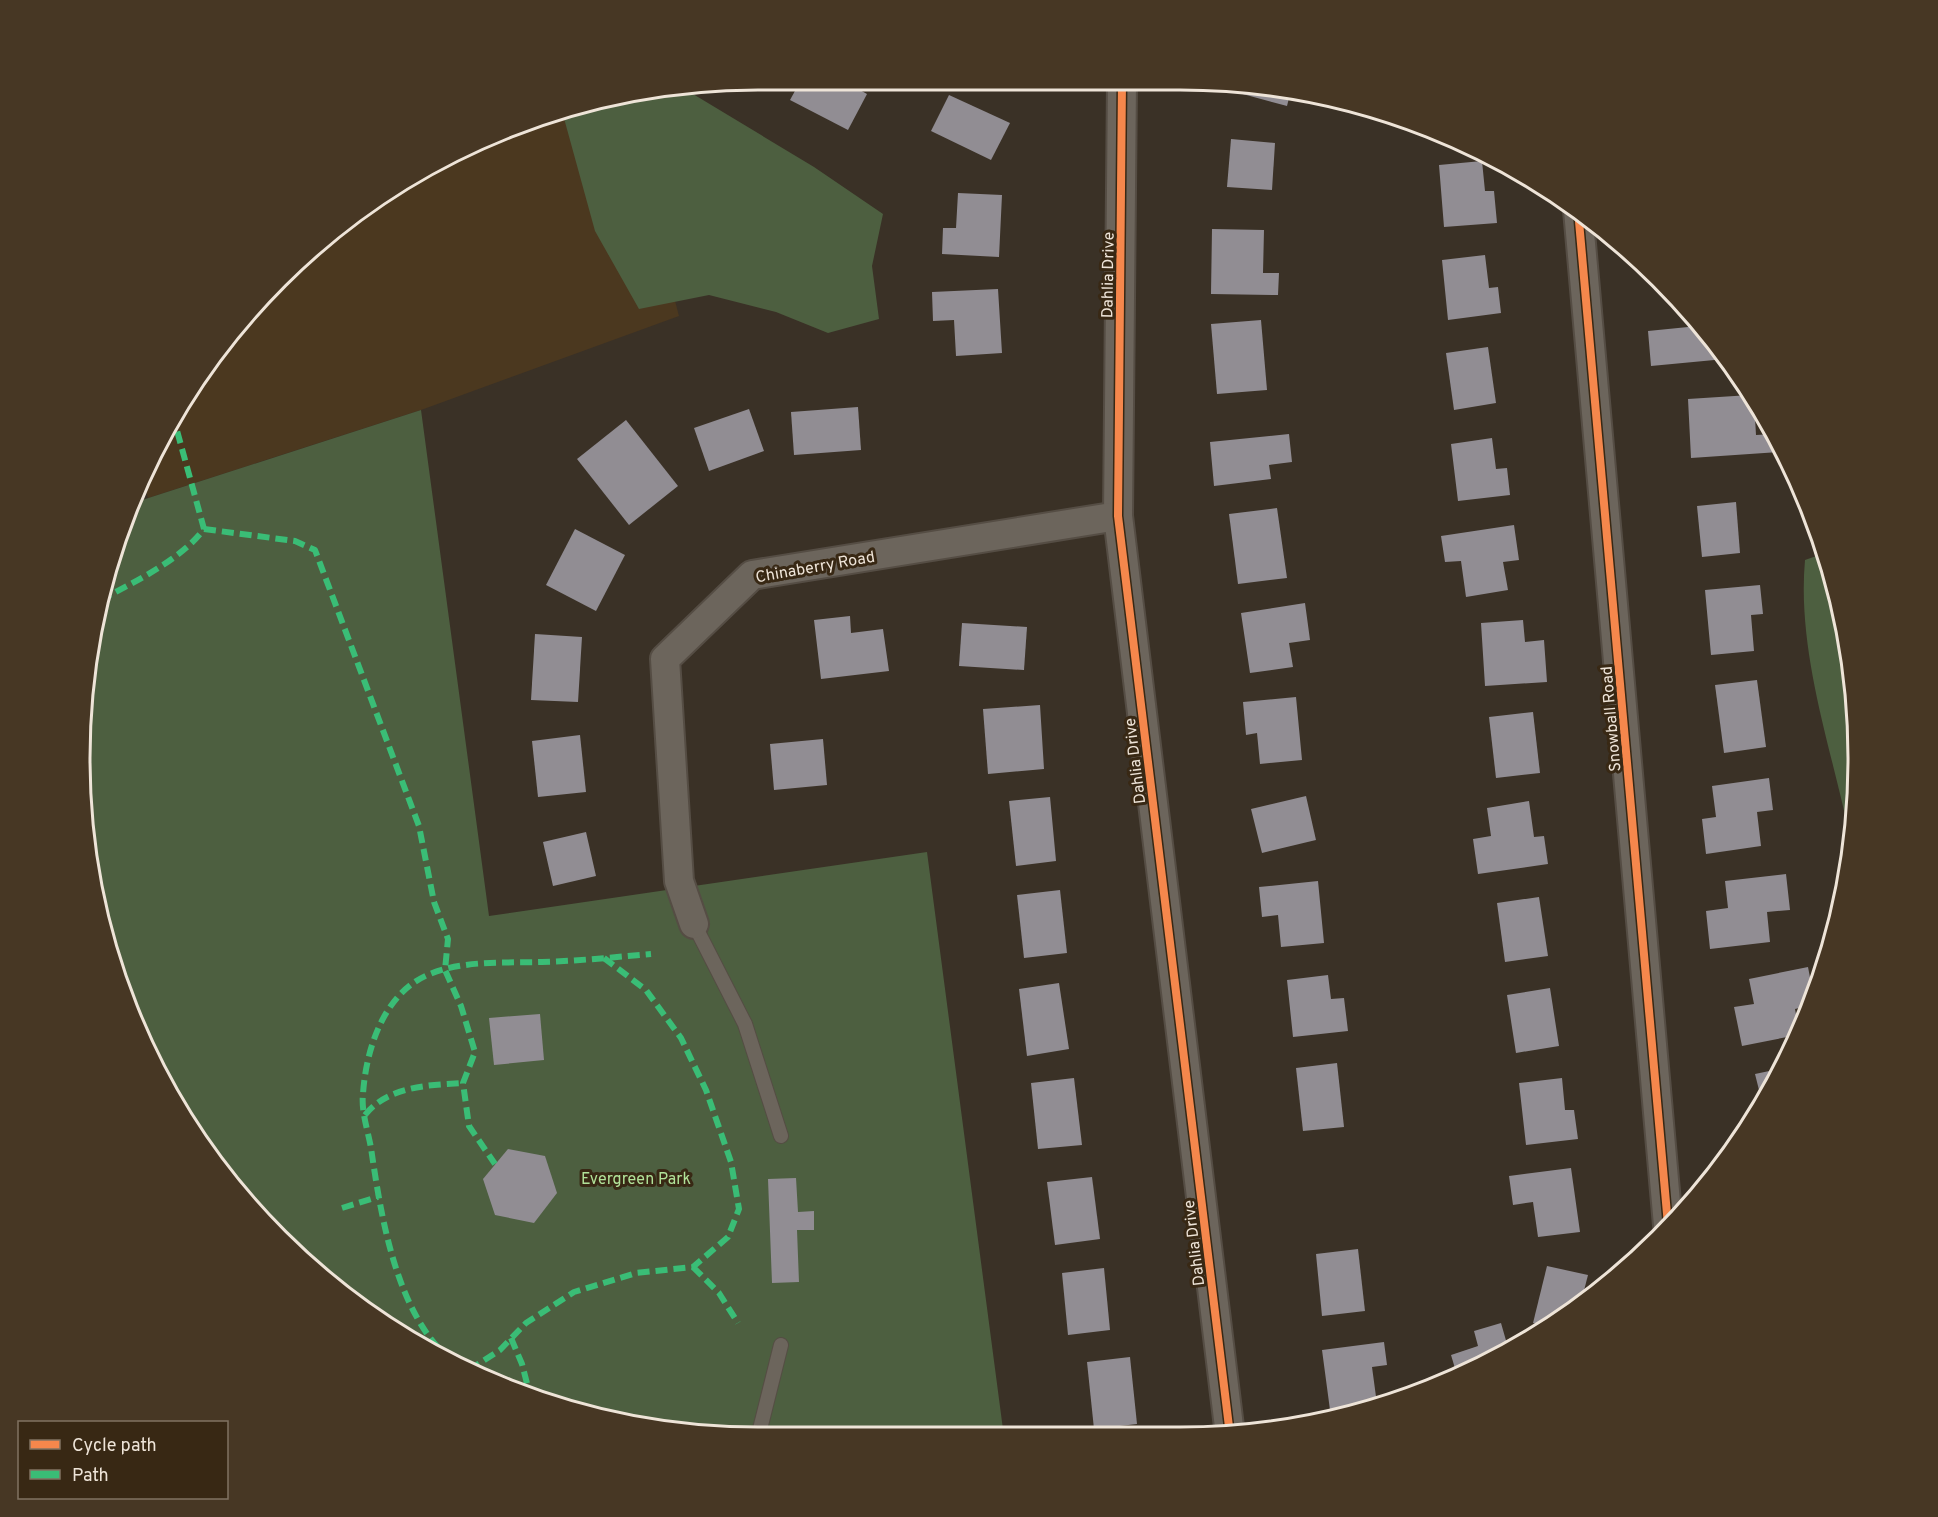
<svg xmlns="http://www.w3.org/2000/svg" width="1938" height="1517" viewBox="0 0 1938 1517" font-family="Overpass,sans-serif">
<rect width="100%" height="100%" fill="#3a3126"/>
<path fill="#4b381f" d="M622,98l57,218 -258,94 -273,88 -4,-14 26,-65 108,-140 141,-108 163,-68z"/>
<g fill="#4d5f40">
<path d="M688,89l5,5 121,73 69,47 -11,52 7,53 -51,14 -52,-21 -67,-17 -70,14 -44,-78 -33,-120 20,-8z"/>
<path d="M421,410l68,506 438,-64 77,585h-246l-132,-12 -127,-39 7,-3 -9,2 -116,-62 -103,-85 -107,-140 -68,-163 -23,-176 23,-176 33,-81z"/>
<path d="M1825,553l28,117 4,133 -5,32 -4,-7c-19,-87 -51,-179 -43,-268z"/>
</g>
<g fill="#918d93">
<path d="M801,80h41l25,14 -19,36 -58,-30z"/>
<path d="M1242,85l48,9 -3,12 -48,-13z"/>
<path d="M949,95l61,28 -19,37 -60,-29z"/>
<path d="M1231,139l44,4 -3,47 -45,-3z"/>
<path d="M1482,161l3,30h9l3,32 -53,4 -5,-62z"/>
<path d="M958,193l44,2 -3,62 -57,-3 1,-26h13z"/>
<path d="M1212,229l52,1 -1,43h16l-1,22 -67,-1z"/>
<path d="M1485,255l4,33 9,-1 3,26 -53,7 -6,-60z"/>
<path d="M998,289l4,64 -46,3 -2,-36 -21,1 -1,-29z"/>
<path d="M1686,307l39,52 -74,7 -3,-35 40,-4z"/>
<path d="M1261,320l6,70 -50,4 -6,-70z"/>
<path d="M1488,347l8,56 -42,7 -8,-57z"/>
<path d="M1750,395l4,5 2,35 18,-1 5,18 -88,6 -3,-59z"/>
<path d="M858,407l3,43 -67,5 -3,-43z"/>
<path d="M749,409l15,42 -55,20 -15,-43z"/>
<path d="M626,420l52,66 -49,39 -52,-66z"/>
<path d="M1289,434l3,28 -23,3 2,14 -57,7 -4,-44z"/>
<path d="M1492,438l4,31 11,-1 3,27 -52,6 -7,-57z"/>
<path d="M1736,502l4,51 -38,4 -5,-51z"/>
<path d="M1277,508l10,70 -49,6 -9,-70z"/>
<path d="M1514,525l5,35 -16,2 5,28 -42,7 -5,-36 -16,1 -4,-26z"/>
<path d="M575,529l50,26 -29,56 -50,-26z"/>
<path d="M1760,585l3,29 -12,1 3,36 -43,4 -6,-65z"/>
<path d="M1305,603l5,37 -21,3 4,24 -43,6 -9,-60z"/>
<path d="M850,616l1,17 32,-4 6,42 -68,8 -7,-59z"/>
<path d="M1523,620l2,22 19,-2 3,42 -62,4 -4,-63z"/>
<path d="M962,623l65,4 -3,43 -65,-4z"/>
<path d="M535,634l47,3 -4,65 -47,-2z"/>
<path d="M1757,680l9,67 -42,6 -9,-68z"/>
<path d="M1296,697l6,63 -42,4 -3,-31 -11,2 -3,-33z"/>
<path d="M1040,705l4,64 -56,5 -5,-65z"/>
<path d="M1533,712l7,61 -44,5 -7,-61z"/>
<path d="M580,735l6,57 -48,5 -6,-56z"/>
<path d="M823,739l4,46 -53,5 -4,-46z"/>
<path d="M1769,778l4,32 -16,2 4,34 -55,8 -4,-35 14,-2 -4,-31z"/>
<path d="M1306,796l10,44 -54,13 -11,-44z"/>
<path d="M1050,797l6,64 -40,5 -7,-65z"/>
<path d="M1529,801l5,36 10,-1 4,28 -70,10 -5,-35 18,-3 -4,-28z"/>
<path d="M586,832l10,44 -43,10 -10,-44z"/>
<path d="M1786,874l4,36 -23,2 3,30 -60,7 -4,-38 22,-3 -3,-27z"/>
<path d="M1318,881l6,62 -43,4 -3,-32 -16,2 -3,-30z"/>
<path d="M1060,890l7,63 -43,5 -7,-63z"/>
<path d="M1539,897l9,59 -43,6 -8,-59z"/>
<path d="M1808,967l5,26 -5,13 -13,3 4,21 -2,5 -55,11 -8,-39 20,-3 -5,-25z"/>
<path d="M1328,975l3,24 13,-1 4,33 -55,6 -6,-57z"/>
<path d="M1059,983l10,66 -42,7 -8,-67z"/>
<path d="M1550,988l9,58 -43,7 -9,-58z"/>
<path d="M540,1014l4,46 -50,5 -5,-47z"/>
<path d="M1337,1063l7,64 -41,4 -7,-63z"/>
<path d="M1783,1068l-21,34 -7,-28z"/>
<path d="M1074,1078l8,67 -44,4 -7,-66z"/>
<path d="M1562,1078l3,32h9l4,29 -52,6 -7,-62z"/>
<path d="M508,1149l37,7 12,37 -23,30 -39,-8 -12,-36z"/>
<path d="M1571,1168l9,64 -42,5 -5,-35 -20,3 -4,-29z"/>
<path d="M1092,1177l8,62 -45,6 -8,-63z"/>
<path d="M796,1178l2,34 16,-1v19h-17l2,52 -27,1 -4,-104z"/>
<path d="M1358,1249l7,62 -43,5 -6,-62z"/>
<path d="M1547,1266l41,9 -7,27 -33,24 -15,-3z"/>
<path d="M1104,1268l6,62 -42,5 -6,-62z"/>
<path d="M1501,1323l8,28 -52,24 -6,-20 27,-9 -4,-15z"/>
<path d="M1384,1342l3,23 -15,2 5,37 -47,6 -8,-60z"/>
<path d="M1130,1357l7,67 -43,5 -7,-67z"/>
</g>
<g fill="none" stroke-linecap="round" stroke-linejoin="round">
<g stroke="#554d44" stroke-width="16">
<g id="service">
<path d="M694,924l51,100 36,112"/>
<path d="M758,1437l23,-92"/>
</g>
</g>
<g stroke="#554d44" stroke-width="32">
<g id="minor">
<path d="M1122,81l-4,435 112,919"/>
<path d="M1578,210l90,1015"/>
<path d="M694,924l-15,-43 -14,-222 87,-84 366,-59"/>
</g>
</g>
<use href="#service" stroke="#6c655c" stroke-width="14"/>
<use href="#minor" stroke="#6c655c" stroke-width="28"/>
<g stroke="#3abd76" stroke-width="6" stroke-dasharray="12 6" stroke-linecap="butt">
<path d="M204,529l91,12 20,9 104,276 15,76 14,37 -3,31 16,36 14,46 -12,31 6,43 26,38"/>
<path d="M100,600c33,-17 82,-41 104,-71l-31,-113"/>
<path d="M365,1115c23,-29 64,-30 98,-32"/>
<path d="M342,1208l36,-11"/>
<path d="M693,1267l26,26 19,30"/>
<path d="M511,1338l11,26 8,31"/>
<path d="M451,1360c-55,-46 -70,-144 -80,-212 -3,-17 -10,-37 -8,-54 3,-45 21,-102 67,-120 34,-14 76,-11 112,-12 37,-1 73,-5 109,-8"/>
<path d="M469,1370l31,-20 26,-27 48,-31 62,-19 57,-6 35,-30 11,-28 -8,-47 -25,-72 -25,-52 -35,-48 -42,-32"/>
</g>
<g stroke="#382814" stroke-width="11">
<g id="cycleway">
<path d="M1122,81l-4,435 112,919"/>
<path d="M1578,210l90,1015"/>
</g>
</g>
<use href="#cycleway" stroke="#f5874c" stroke-width="8"/>
</g>
<g text-anchor="middle" stroke-width="6" stroke-linejoin="round" paint-order="stroke">
<g font-size="16" fill="#eee4d8" stroke="#382814">
<text transform="translate(1107 275) rotate(-89)" y="6">Dahlia Drive</text>
<text transform="translate(815 566) rotate(-10)" y="6">Chinaberry Road</text>
<text transform="translate(1610 719) rotate(-95)" y="6">Snowball Road</text>
<text transform="translate(1134 761) rotate(-97)" y="6">Dahlia Drive</text>
<text transform="translate(1193 1243) rotate(-97)" y="6">Dahlia Drive</text>
</g>
<g font-size="16" fill="#b1e299" stroke="#382814">
<text x="636" y="1184">Evergreen Park</text>
</g>
</g>
<path d="M0 0H1938V1517H0ZM758 90H1180A668 668 0 0 1 1848 758V759A668 668 0 0 1 1180 1427H758A668 668 0 0 1 90 759V758A668 668 0 0 1 758 90Z" fill="#473724" fill-rule="evenodd"/>
<path fill="none" stroke="#eee4d8" stroke-width="3" d="M758 90H1180A668 668 0 0 1 1848 758V759A668 668 0 0 1 1180 1427H758A668 668 0 0 1 90 759V758A668 668 0 0 1 758 90Z"/>
<rect x="18" y="1421" width="210" height="78" fill="#382814" stroke="#817362" stroke-width="1.5"/>
<rect x="30" y="1440" width="30" height="9" fill="#f5874c" stroke="#817362" stroke-width="1.5"/>
<text x="72" y="1451" font-size="18" fill="#eee4d8">Cycle path</text>
<rect x="30" y="1470" width="30" height="9" fill="#3abd76" stroke="#817362" stroke-width="1.5"/>
<text x="72" y="1481" font-size="18" fill="#eee4d8">Path</text>
</svg>
